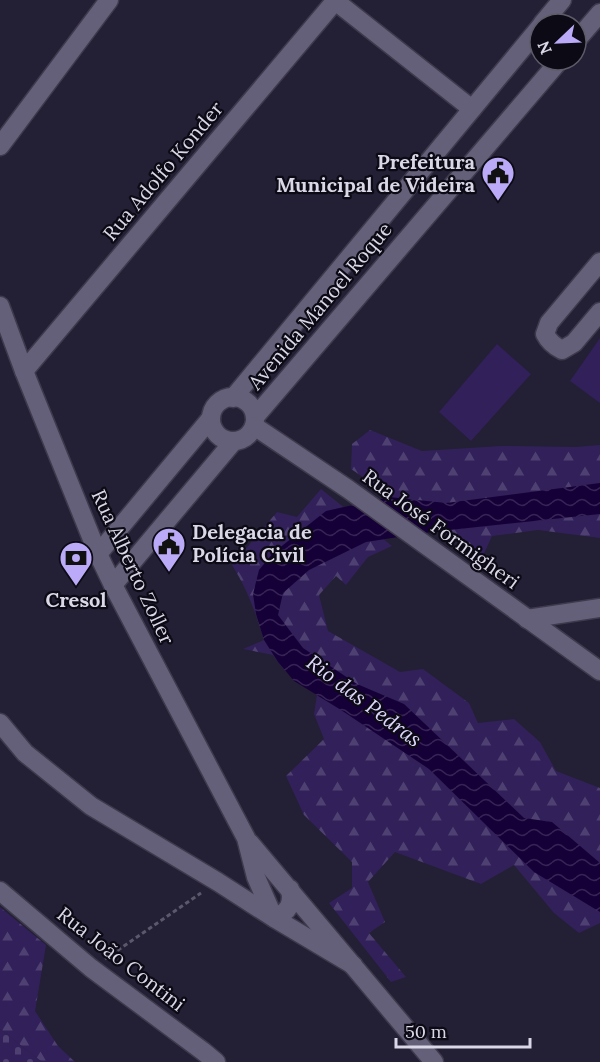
<svg xmlns="http://www.w3.org/2000/svg" width="600" height="1062" viewBox="0 0 600 1062" font-family="Lora,serif">
<defs>
<pattern id="forest-firs" width="22" height="20" patternUnits="userSpaceOnUse" patternTransform="scale(1.5)"><rect width="22" height="20" fill="#312059"/><path d="M5 1l3.5 6h-7zM16 11l3.5 6h-7z" fill="#4e4071"/></pattern>
<pattern id="cemetery-stones" width="16" height="16" patternUnits="userSpaceOnUse" patternTransform="scale(1.5)"><rect width="16" height="16" fill="#312059"/><path d="M2 7V4a2 2 0 0 1 4 0v3zM10 15v-3a2 2 0 0 1 4 0v3z" fill="#4e4071"/></pattern>
<pattern id="water-waves" width="16" height="10" patternUnits="userSpaceOnUse" patternTransform="scale(1.5)"><rect width="16" height="10" fill="#160038"/><path d="M0 5q4-4 8 0t8 0" fill="none" stroke="#372455"/></pattern>
</defs>
<rect width="100%" height="100%" fill="#231f34"/>
<g fill="url(#forest-firs)">
<path d="M370,430l52,21 79,-5 76,1 23,-2v93l-62,-8 -46,6 -10,22 -131,-89 1,-25z"/>
<path d="M321,489l71,57 -24,11 -22,28 -10,-9 -17,19 9,36 72,41 23,-3 46,34 9,20 36,-4 26,23 16,29 44,17v135l-21,10 -25,-20 -40,-48 -33,19 -86,-32 -27,30 17,40 -16,11 37,44 -15,5 -62,-79 23,-15v-26l-48,-47 -18,-39 38,-37 -10,-25 3,-19c-19,-12 -32,-21 -44,-40l-30,-6 21,-9c-8,-27 -17,-51 -32,-75l45,-53 20,5z"/>
<path d="M0,907l46,38 -11,66 23,35 17,16h-33l-42,-33z"/>
</g>
<path fill="url(#cemetery-stones)" d="M0,1029l42,33h-42z"/>
<g fill="#312059">
<path d="M600,338v65l-30,-22z"/>
<path d="M497,344l34,30 -60,67 -32,-29z"/>
</g>
<path fill="url(#water-waves)" d="M600,483v31l-169,18 -65,10 -57,28 -26,23 -5,22 25,33 54,36 47,20 120,114 28,4 48,41v49l-66,-40 -105,-103 -88,-59 -47,-29 -16,-19 -14,-22 -8,-26 -3,-20 6,-24 14,-17 53,-42 63,-14 57,6z"/>
<g fill="none" stroke-linecap="round" stroke-linejoin="round">
<g stroke="#3e3a4c" stroke-width="21">
<g id="minor">
<path d="M334,0l138,109"/>
<path d="M542,24l20,-24"/>
<path d="M576,41l24,-28"/>
<path d="M0,146l109,-146"/>
<path d="M600,262l-51,61 -4,11c4,8 9,12 17,16l12,-7 26,-31"/>
<path d="M0,306l24,65 74,183 15,31 133,253 10,39 18,41c15,-6 19,-14 16,-29"/>
<path d="M24,371l312,-371"/>
<circle cx="233" cy="419" r="22"/>
<path d="M233,398l307,-371"/>
<path d="M255,417l305,-357"/>
<path d="M254,426l94,63 252,182"/>
<path d="M98,554l113,-136"/>
<path d="M113,585l120,-143"/>
<path d="M527,619l73,-11"/>
<path d="M0,723l25,30 66,53 127,76 56,36 79,47"/>
<path d="M250,843l184,219"/>
<path d="M0,891l91,77 113,84 12,10"/>
</g>
</g>
<path stroke="#5c586b" stroke-width="3" stroke-dasharray="4.5 3" stroke-linecap="butt" d="M105,959l96,-66"/>
<use href="#minor" stroke="#65607a" stroke-width="18"/>
</g>
<defs>
<g id="civic-pin" transform="scale(1.725)"><path d="M0 17L-7.5 6A9.5 9.5 0 1 1 7.5 6Z" fill="#baaaf7" stroke="#0c0a14"/><path d="M-.6-6.5H3V-4.5H.6V-3L4-1V1h2V6H-6V1h2V-1L-.6-3ZM-1.2 2.5V6h2.4V2.5Z" fill="#111"/></g>
<g id="bank-pin" transform="scale(1.725)"><path d="M0 17L-7.5 6A9.5 9.5 0 1 1 7.5 6Z" fill="#baaaf7" stroke="#0c0a14"/><path d="M-6-4H6V4H-6ZM0-2.3a2.3 2.3 0 1 0 0 4.6a2.3 2.3 0 1 0 0-4.6Z" fill="#111"/></g>
</defs>
<g fill-rule="evenodd">
<use href="#civic-pin" x="498" y="173"/>
<use href="#civic-pin" x="169" y="544"/>
<use href="#bank-pin" x="76" y="558"/>
</g>
<g text-anchor="middle" stroke-width="4.5" stroke-linejoin="round" paint-order="stroke">
<g font-size="20" font-weight="bold" fill="#dad8e7" stroke="#0c0a14" text-anchor="end">
<text x="475" y="169">Prefeitura<tspan x="475" dy="23">Municipal de Videira</tspan></text>
<text x="192" y="539" text-anchor="start">Delegacia de<tspan x="192" dy="23">Polícia Civil</tspan></text>
<text x="76" y="607" text-anchor="middle">Cresol</text>
</g>
<g font-size="20" fill="#dad8e7" stroke="#0c0a14">
<text transform="translate(163 171) rotate(-50)" y="7">Rua Adolfo Konder</text>
<text transform="translate(320 306) rotate(-50)" y="7">Avenida Manoel Roque</text>
<text transform="translate(441 529) rotate(36)" y="7">Rua José Formigheri</text>
<text transform="translate(133 567) rotate(65)" y="7">Rua Alberto Zoller</text>
<text transform="translate(121 959) rotate(38)" y="7">Rua João Contini</text>
</g>
<g font-size="21" font-style="italic" fill="#ddd7fd" stroke="#0c0a14">
<text transform="translate(364 701) rotate(37)" y="7">Rio das Pedras</text>
</g>
</g>
<g transform="translate(558 42) rotate(247)"><circle r="28" fill="#0c0a14" stroke="#5e5c68" stroke-width="1.5"/>
<path d="M0-4.5L10 22L0 15L-10 22Z" fill="#baaaf7"/>
<text y="-9" font-size="16" font-weight="bold" text-anchor="middle" fill="#dad8e7">N</text>
</g>
<path d="M396 1038v9h134v-9" fill="none" stroke="#dad8e7" stroke-width="3"/>
<text x="405" y="1038" font-size="18" fill="#dad8e7" stroke="#0c0a14" stroke-width="4.5" paint-order="stroke">50 m</text>
</svg>
